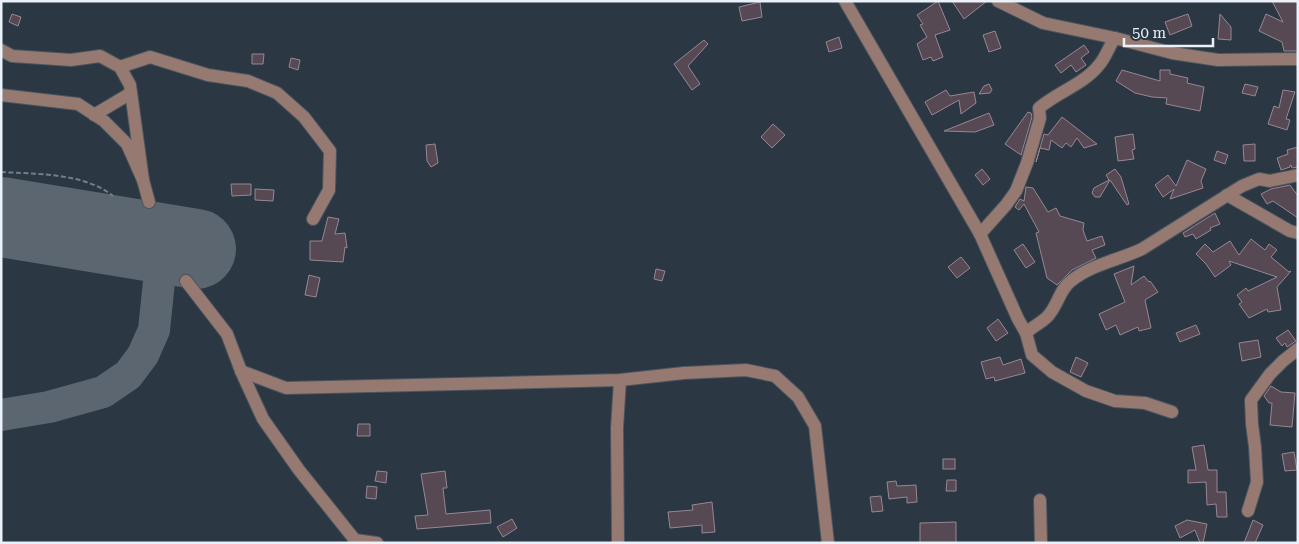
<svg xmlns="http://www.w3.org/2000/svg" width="1299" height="544" viewBox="0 0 1299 544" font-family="'Roboto Serif',serif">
<rect width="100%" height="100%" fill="#2b3742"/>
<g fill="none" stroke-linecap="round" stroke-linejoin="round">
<path stroke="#5c6671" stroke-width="32" d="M1,415l48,-8 54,-15 25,-17 15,-20 11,-25 9,-87"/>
<path stroke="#5c6671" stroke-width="80" d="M1,217l195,32"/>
</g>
<g fill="#574954" stroke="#978794">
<path d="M938,1l12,29 -15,5 8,22 -10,4 -2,-4 -8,3 -6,-16 10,-7 -7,-12 3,-1 -6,-9z"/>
<path d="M952,1h35l-23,18z"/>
<path d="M1272,1h26v50h-14l-2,-9 -23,-11 7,-17 17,8z"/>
<path d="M760,2l2,15 -20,4 -3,-14z"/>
<path d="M12,14l9,3 -3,9 -9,-4z"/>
<path d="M1188,14l4,12 -22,9 -5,-13z"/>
<path d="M1220,14l11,13v13l-13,-1z"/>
<path d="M995,31l6,17 -12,4 -6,-17z"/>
<path d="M839,37l3,11 -13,4 -3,-10z"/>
<path d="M704,40l4,4 -20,22 12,18 -8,6 -18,-26z"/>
<path d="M1084,45l5,7 -8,6 5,7 -10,7 -5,-7 -10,8 -6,-8z"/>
<path d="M252,54h12l-1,10h-11z"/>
<path d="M291,58l9,2 -2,10 -9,-3z"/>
<path d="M1122,70l38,11v-11h10v4l18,4 -1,5 17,4 -4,24 -34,-7 1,-6 -15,-1 -17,-4 -19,-12z"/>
<path d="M989,84l3,6 -2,3 -11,1 5,-8z"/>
<path d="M1245,84l13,3 -3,9 -13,-3z"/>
<path d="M946,90l4,6 24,-4 2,11 -15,11 -2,-14 -27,15 -7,-13z"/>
<path d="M1283,90l12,2 -9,27 4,1 -3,10 -19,-6 6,-18 5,2z"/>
<path d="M1028,112l3,1 1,4 -11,38 -16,-11z"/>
<path d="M989,113l5,12 -19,7 -31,-1z"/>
<path d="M1062,117l35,27 -13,4 -7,-10 -6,9 -5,-4 -4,5 -11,-8 -2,10 -9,-2 -4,14 8,-28 4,1z"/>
<path d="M773,124l12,11 -13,13 -11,-11z"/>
<path d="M1133,134l2,15 -3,1 2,9 -16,2 -3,-24z"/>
<path d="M435,144l3,19 -7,4 -4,-6 -1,-16z"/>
<path d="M1255,144v17h-11l-1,-16z"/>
<path d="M1298,147v20l-6,1 -1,-3h-1v2l-9,3 -4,-12 11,-4 -1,-4z"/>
<path d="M1217,151l11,4 -3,9 -11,-4z"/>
<path d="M1187,160l19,9 -5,12 2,7 -33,11 4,-10 -11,8 -8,-12 13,-10 8,11z"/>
<path d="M982,169l8,10 -7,6 -8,-10z"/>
<path d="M1115,169l6,8 8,27 -2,1 -17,-25 -10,17h-5l-3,-4 2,-5 15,-8 -3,-5z"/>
<path d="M231,184h20v11l-19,1z"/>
<path d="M1290,185l8,11v22l-25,-17 -6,3 -6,-10 10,-5z"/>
<path d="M1026,187l7,1 15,24 8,-4 4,8 24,7 -1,7 4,11 15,-5 3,9 -13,5 4,8 -24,12 -15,15 -10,-7 -11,-45 3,-1 -15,-28 -5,6 -4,-3 5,-8 4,2z"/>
<path d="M255,189l19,1 -1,11 -18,-1z"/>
<path d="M1215,213l5,11 -10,4 1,2 -15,9 -3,-5 -8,3 -2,-4z"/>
<path d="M328,217l11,2 -4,15 10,-1 2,15 -2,-1 -2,15 -33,-2v-19h12z"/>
<path d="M1251,239l14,11 4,-6 8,6 -6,7 18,15 2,-1 -14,16 4,23 -13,2 -1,-3 -18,9 -10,-14 3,-2 -5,-7 9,-7 2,3 29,-14 -48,-16 2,4 -16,12 -9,-13 -10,-10 9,-10 8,8 17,-11 9,14z"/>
<path d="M1023,244l12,18 -9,6 -12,-18z"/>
<path d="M961,257l9,11 -13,10 -9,-11z"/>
<path d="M1134,266l-3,19 13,-9 5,6 1,-1 8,11 -13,8 6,28 -12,3 -1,-4 -18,8 -4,-10 -10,5 -7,-16 26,-12 -11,-28z"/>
<path d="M656,269l9,2 -3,10 -8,-2z"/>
<path d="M309,275l11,3 -4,19 -11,-2z"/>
<path d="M998,319l10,14 -12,8 -9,-13z"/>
<path d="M1196,325l4,9 -20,8 -4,-9z"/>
<path d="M1288,330l8,11 -9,6 -2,-4 -3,3 -6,-8z"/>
<path d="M1258,340l3,17 -19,4 -3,-18z"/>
<path d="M1000,357l3,8 18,-6 4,14 -30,8 -1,-4 -8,2 -5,-17z"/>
<path d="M1076,357l12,6 -7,14 -11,-5z"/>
<path d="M1271,386l10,6 14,1 -3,34 -22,-2 2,-22h-3l-5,-7z"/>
<path d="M358,424h12v12h-13z"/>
<path d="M1204,445l4,25h9v22h9l1,25h-10l-1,-13 -9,1 -1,-23 -18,1v-13h8l-4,-23z"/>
<path d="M1294,452l3,18 -12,1 -3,-17z"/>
<rect x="943" y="459" width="12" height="10"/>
<path d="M377,471l10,1 -1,11 -11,-2z"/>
<path d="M445,471l2,17h-4l3,26 44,-4 1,13 -74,6 -2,-13 13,-1 -7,-41z"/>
<path d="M947,480h9v11h-10z"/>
<path d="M896,481l1,5 19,-1 1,17 -10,1v-6l-18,2 -2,-17z"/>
<path d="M367,486l10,1 -1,12 -10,-1z"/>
<path d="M881,496l2,15 -11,1 -2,-15z"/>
<path d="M712,502l3,30 -13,1v-8l-32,3 -2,-16 25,-2 -1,-5z"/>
<path d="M512,519l5,9 -14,9 -6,-10z"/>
<path d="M1187,520l20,4 -4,19h-3l-5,-13 -15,8 -5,-12z"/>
<path d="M1253,520l10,5 -8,18h-11z"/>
<path d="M956,522v21h-36v-20z"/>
</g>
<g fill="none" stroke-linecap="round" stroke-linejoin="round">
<g stroke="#4a555f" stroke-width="14">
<g id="minor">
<path d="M845,1l135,233 38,85 8,14 6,22 20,17 34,19 29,10 30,2 27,9"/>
<path d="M998,1l45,22 72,15 57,15 46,7 80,-1"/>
<path d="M1,50l11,6 59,4 29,-4 20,11 10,18 13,95"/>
<path d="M120,67l30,-10 58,18 40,6 29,12 27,24 26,34 -1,39 -16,29"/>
<path d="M1,95l77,9 26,17 23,23 16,36 6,22"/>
<path d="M94,115l37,-22"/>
<path d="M1227,195l63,36 8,2"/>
<path d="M980,234l26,-29 10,-14 11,-28 13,-45 -1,-10c19,-16 45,-24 60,-43 7,-8 10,-19 16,-27"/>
<path d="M186,281l41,53 14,37 22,48 36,51 56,70 1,3"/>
<path d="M1026,333c6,-6 15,-10 21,-16 11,-11 12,-27 24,-36 21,-17 48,-21 71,-32l100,-63 17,-7 11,2 28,-6"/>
<path d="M241,371l45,17 334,-8 64,-7 62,-3 29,6 23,21 17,29 13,117"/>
<path d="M1040,500l1,43"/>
<path d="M1248,511l9,-29 -2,-35 -3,-23 -1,-24 19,-26 13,-13 15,-12"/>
<path d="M355,540l22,3"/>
<path d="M618,543l-1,-115 3,-48"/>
</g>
</g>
<path stroke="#747e88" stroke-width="2" stroke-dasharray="5 2.5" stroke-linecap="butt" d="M1,172c35,2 84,1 112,24"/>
<use href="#minor" stroke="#967970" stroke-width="12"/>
</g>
<rect width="1299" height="544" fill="none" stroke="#eaf1f9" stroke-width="5"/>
<path d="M1124 38v8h89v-8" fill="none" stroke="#eaf1f9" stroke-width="2.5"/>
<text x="1132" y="38" font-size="15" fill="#eaf1f9" stroke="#2b3742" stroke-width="4" paint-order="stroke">50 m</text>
</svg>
